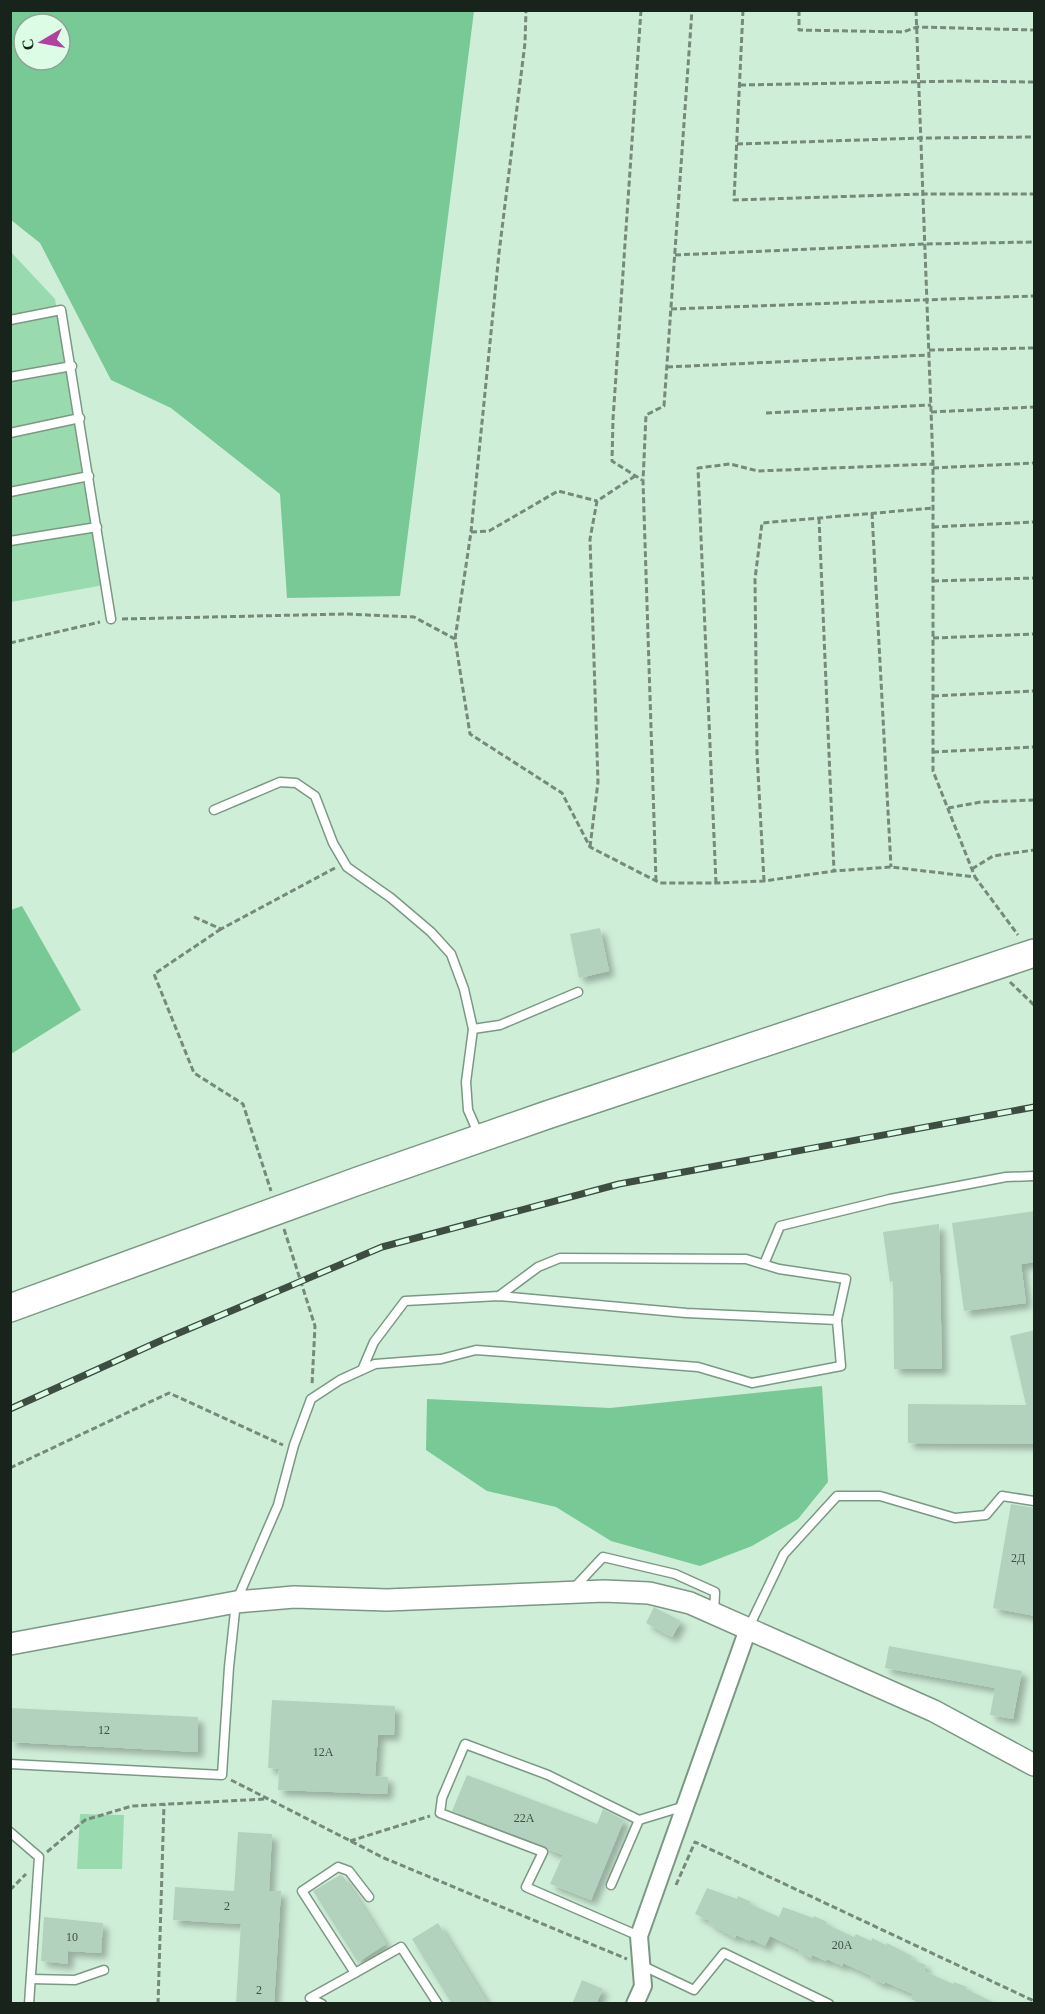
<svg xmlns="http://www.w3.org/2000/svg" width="1045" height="2014" viewBox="0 0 1045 2014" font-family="Georgia,serif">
<defs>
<filter id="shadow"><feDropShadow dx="5.5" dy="5.5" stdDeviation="3" flood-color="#0004"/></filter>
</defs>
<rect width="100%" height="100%" fill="#cfeed8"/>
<g fill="#99dbaf">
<path d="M10,251l45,48 49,286 -93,17z"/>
<path d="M80,1814l44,1 -2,54h-45z"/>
</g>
<g fill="#78c995" fill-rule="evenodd">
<path d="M10,11h464l-74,585 -113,2 -7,-104 -109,-86 -60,-28 -71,-137 -29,-23zM24,24h36v36h-36z"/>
<path d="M22,906l59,104 -70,44v-144z"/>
<path d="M822,1386l6,96 -30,37 -46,27 -52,20 -89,-25 -55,-34 -69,-16 -61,-41 1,-51 183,9z"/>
</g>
<g fill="#b3d2bd" filter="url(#shadow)">
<path d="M600,928l9,43 -30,7 -9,-44z"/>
<path d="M1035,1211v51l-14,2 5,39 -62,8 -12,-88z"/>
<path d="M939,1224l3,145h-48l-1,-88 -3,1 -7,-50z"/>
<path d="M1035,1330v114l-127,-1v-39l118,1 -16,-69z"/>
<path d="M1011,1504l24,4v108l-42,-8z"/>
<path d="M654,1607l27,14 -9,16 -26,-14z"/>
<path d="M889,1646l133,25 -9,48 -23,-4 5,-27 -110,-20z"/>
<path d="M272,1700l123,6 -1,29h-16l-3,41 13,1 -1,17 -109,-4 1,-21 -11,-1z"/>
<path d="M10,1708l188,9v35l-188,-10z"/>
<path d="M467,1775l130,49 6,-15 21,11 -33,80 -41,-16 13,-29 -14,-5 -4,-4 -93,-35z"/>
<path d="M238,1832l34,2 -3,57h12l-7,113h-38l5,-80 -68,-4 2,-33 59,4z"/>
<path d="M340,1875l3,1 43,68 -28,18 -45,-71z"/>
<path d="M707,1888l30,11 1,-3 13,6 -1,2 29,13 4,-10 30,11 1,-2 13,6 -1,2 28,13 2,-3 15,7 1,-3 14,7 1,-2 25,13 -1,3 15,6 -2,6 29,13 1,-2 13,5 -1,2 31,15h-77l-9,-5 2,-5 -28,-12 -1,2 -13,-6 1,-2 -29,-13 -1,3 -15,-7 -1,2 -14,-6 -1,3 -12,-6 1,-2 -30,-14 -5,10 -14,-7 -1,2 -14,-6 -1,3 -26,-15 1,-2 -15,-7z"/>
<path d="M44,1917l59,6 -2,30 -33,-2v13l-27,-3z"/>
<path d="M438,1923l50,81h-36l-40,-65z"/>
<path d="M582,1980l21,9 -7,15h-24z"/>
</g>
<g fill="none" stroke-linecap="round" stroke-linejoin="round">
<g stroke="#7b9884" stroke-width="11">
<g id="service">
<path d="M10,320l51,-10 50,309"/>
<path d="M10,377l62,-11"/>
<path d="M10,433l70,-15"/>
<path d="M10,492l79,-16"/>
<path d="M10,541l87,-14"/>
<path d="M214,810l66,-28 16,1 19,13 18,47 14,24 44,31 40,34 20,22 13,35 9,40 -7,53 2,28 11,25"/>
<path d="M473,1029l27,-4 78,-33"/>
<path d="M764,1264l16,-38 110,-27 116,-22 28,-1"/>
<path d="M499,1296l39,-29 22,-9 186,1 33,10 67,10 -9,41"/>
<path d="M574,1588l29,-31 72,17 40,18 -1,22"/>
<path d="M748,1629l36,-75 53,-58h43l75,22 31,-3 16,-19 32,5"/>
<path d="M10,1764l212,11 7,-108 7,-65 42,-97 16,-60 17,-46 29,-19 35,-16 66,-5 35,-9 222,17 54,16 89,-17 -4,-46 -151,-7 -187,-17 -94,5 -31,41 -12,28"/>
<path d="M10,1832l29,25 -10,147"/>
<path d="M611,1885l28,-65 46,-14"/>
<path d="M369,1897l-20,-26 -11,-4 -36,24 53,82 46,-26 37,57"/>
<path d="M639,1936l-113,-49 17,-35 -103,-39 2,-15 23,-54 83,31 91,45"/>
<path d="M641,1965l53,25 30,-37 105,51"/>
<path d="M31,1979l44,1 29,-10"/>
<path d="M322,2004l-12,-6 45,-25"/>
</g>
</g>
<g stroke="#7b9884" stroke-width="20">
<path id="minor" d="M635,2004l8,-18 -4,-50 109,-307"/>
</g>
<g stroke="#7b9884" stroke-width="24">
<path id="tertiary" d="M10,1644l226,-42 58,-5 93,3 217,-9 45,2 41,10 244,108 100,54"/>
</g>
<g stroke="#7b9884" stroke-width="30">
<path id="primary" d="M10,1308l348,-127 189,-66 487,-162"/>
</g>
<g stroke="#758a7b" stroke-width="3" stroke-dasharray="6 3" stroke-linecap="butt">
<path d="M641,10l-28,409 -1,42 30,19"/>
<path d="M743,10l-9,190 189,-6h111"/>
<path d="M799,10v20l104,2 14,-5 117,3"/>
<path d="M916,10l17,454v307l42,106"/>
<path d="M740,85l221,-4 73,1"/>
<path d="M737,144l184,-6 113,-1"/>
<path d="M675,255l250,-11 109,-2"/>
<path d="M671,309l363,-13"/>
<path d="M929,350l105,-2"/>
<path d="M667,367l261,-12"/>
<path d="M931,412l103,-5"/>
<path d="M766,413l165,-8"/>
<path d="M933,468l101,-5"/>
<path d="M872,513l19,354"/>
<path d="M819,518l15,353"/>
<path d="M933,527l101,-5"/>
<path d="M471,532l18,-1 69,-40 39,10"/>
<path d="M933,581l101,-3"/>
<path d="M122,619l223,-5 69,3 41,22 15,95 92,59 28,54 70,36h56l48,-2 70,-10 57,-4 84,10 43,58"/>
<path d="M933,638l101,-4"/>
<path d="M455,639l16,-107 28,-279 26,-210 1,-33"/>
<path d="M10,643l90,-21"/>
<path d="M933,696l101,-5"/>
<path d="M933,752l101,-5"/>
<path d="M948,808l33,-6 53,-2"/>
<path d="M590,847l8,-65 -8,-243 7,-38 38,-25"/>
<path d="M972,869l21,-13 41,-6"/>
<path d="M656,881l-13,-400 3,-66 18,-9 28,-396"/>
<path d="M764,881l-7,-127 -2,-175 7,-56 171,-15"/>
<path d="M716,883l-18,-415 32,-4 28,7 175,-7"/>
<path d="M194,917l27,12 114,-61"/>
<path d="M221,929l-67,45 40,99 49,31 28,87"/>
<path d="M1010,982l24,23"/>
<path d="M284,1229l31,97 -3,59"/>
<path d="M10,1468l159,-75 114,52"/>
<path d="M231,1780l153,78 243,101"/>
<path d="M350,1841l80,-25"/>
<path d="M47,1852l38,-32 47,-14 134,-7"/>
<path d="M676,1885l19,-43 339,159"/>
<path d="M10,1890l16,-16"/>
<path d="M158,2004l6,-200"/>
</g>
<use href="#service" stroke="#fff" stroke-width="8"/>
<use href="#minor" stroke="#fff" stroke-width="16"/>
<use href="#tertiary" stroke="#fff" stroke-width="21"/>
<use href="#primary" stroke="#fff" stroke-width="27"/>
<g stroke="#3d4d42" stroke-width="7">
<path id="rail" d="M10,1409l150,-68 222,-94 237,-63 415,-77"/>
</g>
<use href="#rail" stroke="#dcfce5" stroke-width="4.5" stroke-dasharray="14" stroke-linecap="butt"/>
</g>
<g text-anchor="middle" stroke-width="5" stroke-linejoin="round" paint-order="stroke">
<g font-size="12" fill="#3e4f44">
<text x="1018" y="1562">2Д</text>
<text x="104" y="1734">12</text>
<text x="323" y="1756">12А</text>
<text x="524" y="1822">22А</text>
<text x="227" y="1910">2</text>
<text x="72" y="1941">10</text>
<text x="842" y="1949">20А</text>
<text x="259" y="1994">2</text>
</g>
</g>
<rect width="1045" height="2014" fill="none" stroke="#17231b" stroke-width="24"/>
<g transform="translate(42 42) rotate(260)"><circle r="28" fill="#dcfce5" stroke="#8da594" stroke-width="1.5"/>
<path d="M0-4.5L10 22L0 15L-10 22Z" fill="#b1419e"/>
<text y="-9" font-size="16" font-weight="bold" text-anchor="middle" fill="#17231b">С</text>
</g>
</svg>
